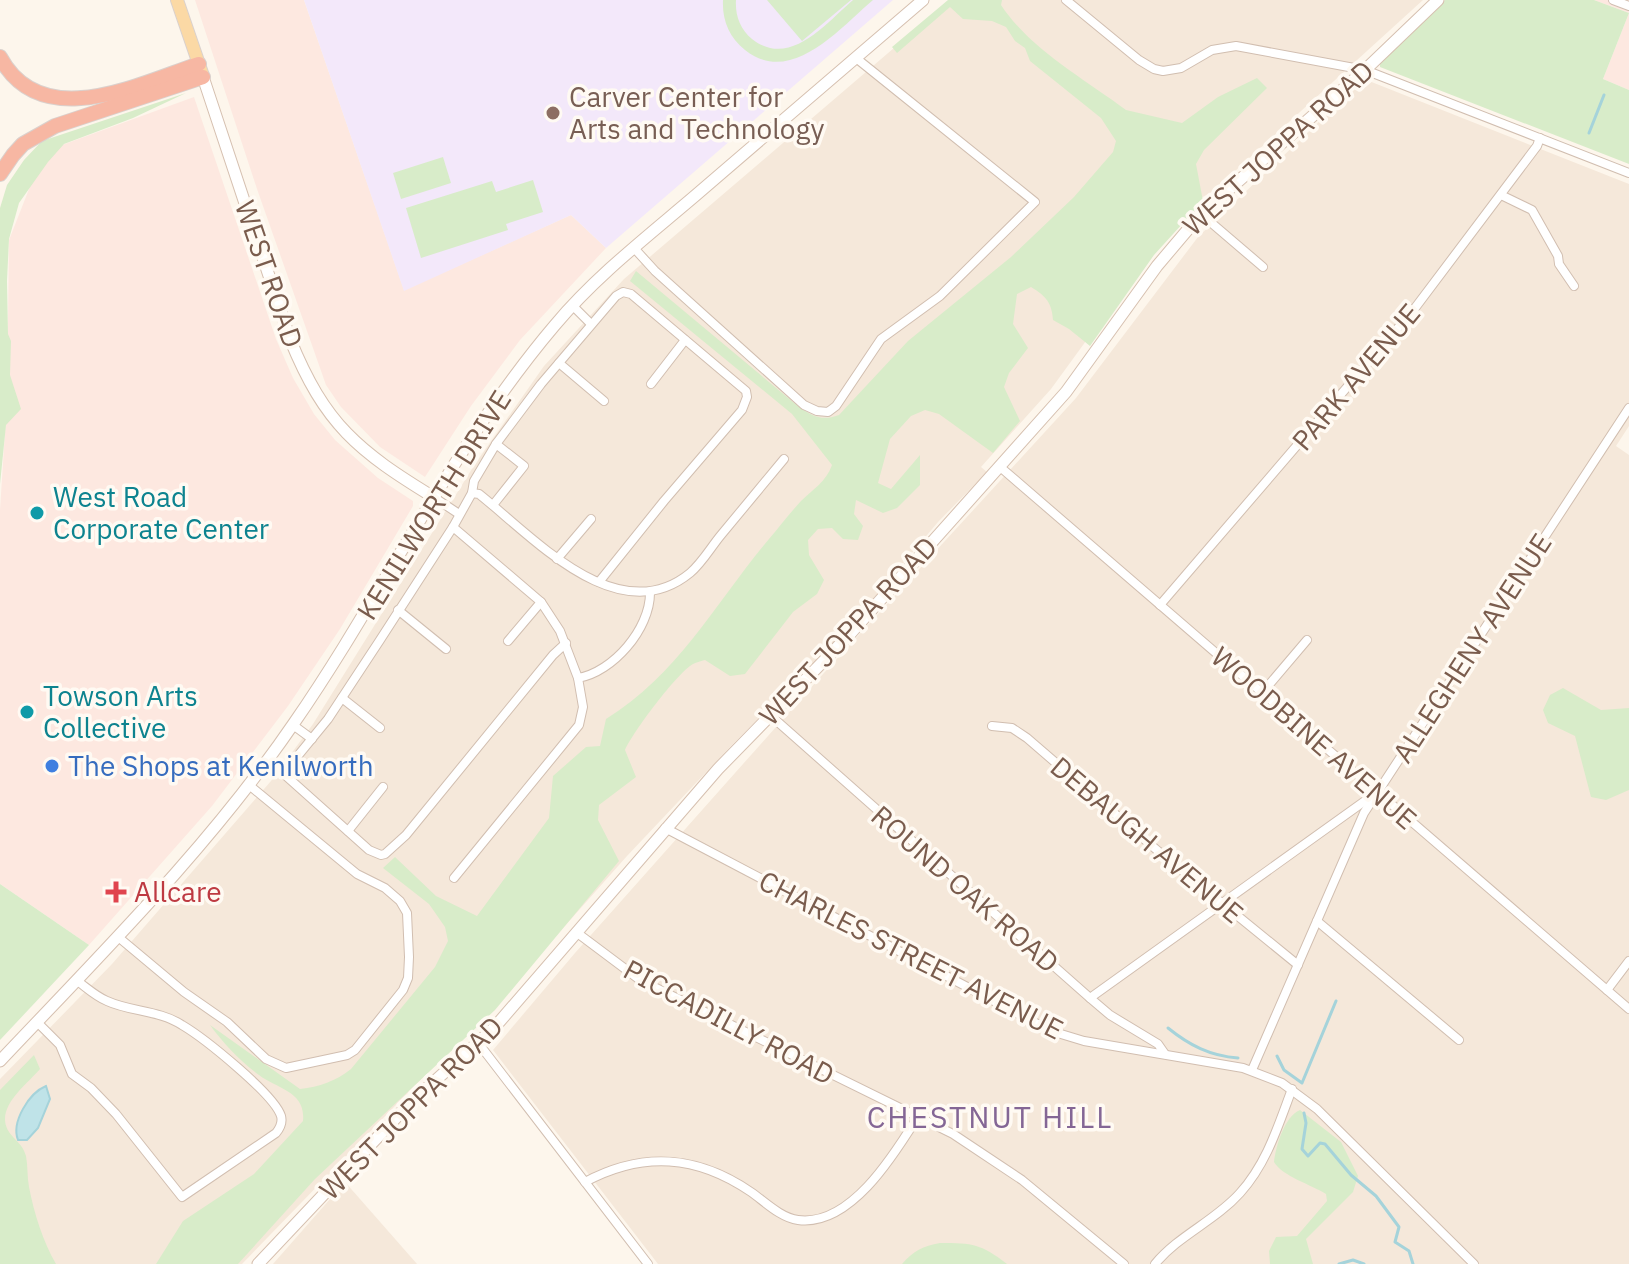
<svg xmlns="http://www.w3.org/2000/svg" width="1629" height="1264" viewBox="0 0 1629 1264" font-family="'IBM Plex Sans',sans-serif">
<rect width="100%" height="100%" fill="#fdf6ec"/>
<g fill="#f5e8da">
<path d="M950,0h473l-211,192 -15,8 -55,64 -91,125 -70,78 6,5 -49,50 -85,101 -124,125 -102,108 -111,125 -274,283h-242v-185l112,-115 159,-183 42,-57 162,-260 69,-98 80,-87z"/>
<path d="M1364,79l265,105v242l-13,20 13,9v809h-971l-165,-214 82,-97 248,-279 253,-276 122,-161z"/>
<path d="M345,1182l72,82h-144z"/>
</g>
<g fill="#fde8e0">
<path d="M195,0h109l100,290 167,-75 35,33 -86,92 -49,66 -46,71 -45,-30 -39,-40 -15,-22 -69,-196z"/>
<path d="M1594,0h35v90l-26,-11 26,-66z"/>
<path d="M194,97l82,242 17,39 21,36 21,26 43,38 35,23v5l-73,123 -52,77 -76,100 -123,139 -89,-61v-374l7,-110 2,-160 22,-56 13,-22 18,-17z"/>
</g>
<path fill="#f3e8fa" d="M304,0h589l-287,248 -35,-33 -167,76z"/>
<g fill="#d8ecc9">
<path d="M723,0h13c-1,15 4,29 16,39 38,30 74,-16 101,-39h20c-33,28 -82,87 -128,50 -16,-13 -23,-30 -22,-50z"/>
<path d="M767,0h84l-49,41z"/>
<path d="M948,0h54l-1,5c30,45 82,73 125,105l56,13 36,-26 39,-19 10,10 -63,62 -8,14 7,37 -49,54 -64,91 -21,-17 -16,-9c-1,-17 -7,-24 -22,-33l-14,7 -4,30 15,24 -19,25 -5,14 16,34 -27,32 -54,-39 -14,-4 -14,6 -21,23 -12,44 13,6 29,-34v30l-23,23 -14,5 -27,-13 -2,14 9,12 -5,14 -15,-1 -11,-11 -14,1 -10,11 1,15 15,25 -7,14 -24,18 -48,62 -15,2 -25,-16c-4,1 -8,2 -12,4 -16,9 -60,68 -68,86l11,27 -37,28 -1,15 21,41 -124,149 -180,169 -77,85h-82l27,-43 71,-47 49,-53c3,-30 -26,-32 -44,-46 -18,-13 -36,-32 -49,-50l90,64c19,-2 36,-8 51,-20l84,-102 13,-26 -3,-14 -16,-23 -46,-36 12,-11 41,39 41,20 72,-98 4,-42 33,-29 14,-1 6,-27c73,-45 110,-117 163,-180 11,-13 21,-26 32,-38 12,-12 25,-19 31,-36l-40,-51 -162,-133 6,-10 163,136c15,10 23,14 40,8l69,-74 103,-84 63,-60 39,-45 3,-11 -15,-23 -71,-57 -5,-13 -10,-7 -9,-14 -14,-6 -29,-2 -13,-12 -53,46 -5,-6z"/>
<path d="M1445,0h149l35,13 -26,66 26,11v74l-249,-97v-4z"/>
<path d="M186,93l-53,25 -69,26 -16,18 -29,41 -10,36 -2,42 1,53 3,7 -1,34 11,34 -15,16 -6,59v-276l7,-23 17,-25 18,-19z"/>
<path d="M443,157l8,26 -50,16 -8,-26z"/>
<path d="M533,180l10,32 -37,12 2,6 -87,28 -15,-50 86,-27 4,11z"/>
<path d="M1563,688l38,22 28,-2v82l-23,10 -15,-3 -16,-61 -27,-13 -5,-13 7,-15z"/>
<path d="M0,884l89,61 -89,95z"/>
<path d="M34,1055l6,14c-11,13 -35,31 -35,50 0,17 17,21 21,37 2,10 1,21 3,31 5,26 14,55 27,77h-56v-174z"/>
<path d="M1300,1110l41,32 17,34 -5,16 -47,47 7,25h-43l-1,-13 7,-14 21,-1 30,-35 -1,-7c-14,-9 -44,-18 -52,-32 2,-16 10,-45 26,-52z"/>
<path d="M940,1243c33,0 41,1 67,21h-105c11,-13 21,-18 38,-21z"/>
</g>
<path fill="#bfe3e8" stroke="#a5d3da" stroke-width="2" d="M46,1086l4,13 -12,29 -11,12h-9c-7,-18 11,-47 28,-54z"/>
<g fill="none" stroke-linecap="round" stroke-linejoin="round">
<g stroke="#a5d3da" stroke-width="3">
<path d="M1589,133l15,-38"/>
<path d="M1168,1028c21,17 42,28 70,30"/>
<path d="M1277,1056l7,14 18,13 34,-82"/>
<path d="M1304,1113l2,10 -4,26 6,7 12,-13 5,1 26,31 25,21 23,31 -4,15 14,9 4,13"/>
<path d="M1339,1264l14,-4 11,4"/>
</g>
<g stroke="#d1beb0" stroke-width="10">
<g id="street">
<path d="M1066,0l73,60 15,9 9,2 18,-3 31,-18 24,-4 129,24 264,103"/>
<path d="M1613,0l16,6"/>
<path d="M1501,195l31,15 26,46 1,8 15,22"/>
<path d="M1201,214l62,53"/>
<path d="M634,248l21,23 149,134 13,6 11,1 8,-6 45,-67 59,-43 95,-94 -179,-144"/>
<path d="M572,305l19,19"/>
<path d="M559,363l45,38"/>
<path d="M651,384l34,-44"/>
<path d="M999,466l630,543"/>
<path d="M472,493l7,1c54,43 139,138 211,79 12,-10 21,-26 31,-38 21,-25 42,-51 63,-76"/>
<path d="M435,498l24,16"/>
<path d="M493,505l31,-39 -28,-22"/>
<path d="M453,527l88,75 19,29 18,47"/>
<path d="M557,559l34,-40"/>
<path d="M1160,605l255,-297 122,-162 3,-8"/>
<path d="M398,610l48,39"/>
<path d="M508,641l33,-39"/>
<path d="M566,643l-13,12 -147,180 -21,19 -4,1 -12,-5 -84,-75 2,-6 41,-50 52,-79 73,-113 19,-34 2,-12 22,-37 45,-60 75,-88 7,-4 8,2 115,97 1,6 -5,13 -78,91 -65,81"/>
<path d="M1262,693l45,-53"/>
<path d="M342,698l38,30"/>
<path d="M770,715l320,283 20,17 48,29 7,10"/>
<path d="M293,725l19,14"/>
<path d="M992,726l20,2 15,10 131,113 140,114"/>
<path d="M665,828l386,203 33,10 159,27 39,15 35,26 157,155"/>
<path d="M348,831l35,-44"/>
<path d="M454,878l125,-153 4,-18 -5,-29c35,-6 72,-49 72,-85"/>
<path d="M1317,921l142,119"/>
<path d="M576,932l64,48 313,154 69,46 102,84"/>
<path d="M117,936l67,56 43,30 39,37 20,9 61,-13 8,-5 48,-60 5,-12 1,-21 -2,-44 -7,-12 -15,-13 -28,-14 -108,-89"/>
<path d="M1607,990l22,-29"/>
<path d="M1090,998l279,-200"/>
<path d="M37,1022l23,23 12,29 19,14 25,26 66,83 94,-64c4,-5 7,-10 5,-17 -7,-22 -77,-78 -99,-91 -23,-15 -51,-13 -75,-24 -12,-5 -21,-14 -31,-21"/>
<path d="M479,1044l169,220"/>
<path d="M1252,1070l112,-257 265,-405"/>
<path d="M585,1182c58,-31 112,-27 166,10 13,9 30,26 47,28 52,7 96,-65 119,-102"/>
<path d="M1155,1264c24,-29 60,-43 85,-71 27,-30 38,-67 52,-104"/>
</g>
</g>
<g stroke="#d6c0b0" stroke-width="13">
<g id="secondary">
<path d="M203,77l87,262c35,86 68,112 145,159"/>
<path d="M0,1061c102,-108 210,-215 294,-338 90,-130 158,-277 261,-398 41,-49 93,-89 141,-130 75,-65 151,-130 227,-195"/>
<path d="M258,1264l150,-159 86,-77 224,-259 132,-135 216,-242 91,-126 44,-52 164,-144 73,-70"/>
</g>
</g>
<g stroke="#dad1cd" stroke-width="14">
<path id="primary" d="M177,0l25,73"/>
</g>
<g stroke="#dad1cd" stroke-width="16">
<g id="highway">
<path d="M0,57c41,77 139,27 199,7"/>
<path d="M0,174l13,-19 10,-11 32,-18 148,-49"/>
</g>
</g>
<use href="#street" stroke="#fff" stroke-width="8"/>
<use href="#secondary" stroke="#fff" stroke-width="11"/>
<use href="#primary" stroke="#fbd9a5" stroke-width="12"/>
<use href="#highway" stroke="#f7b7a3" stroke-width="14"/>
</g>
<circle fill="#8d6e63" stroke="#fffaf3" stroke-width="3" cx="553" cy="113" r="8"/>
<g fill="#0f9aa8" stroke="#fffaf3" stroke-width="3">
<circle cx="37" cy="513" r="8"/>
<circle cx="27" cy="712" r="8"/>
</g>
<circle fill="#3f7fe0" stroke="#fffaf3" stroke-width="3" cx="52" cy="766" r="8"/>
<path fill="#e0444e" stroke="#fffaf3" stroke-width="3" d="M112 880h8v8h8v8h-8v8h-8v-8h-8v-8h8z"/>
<g text-anchor="middle" stroke-width="7" stroke-linejoin="round" paint-order="stroke">
<g font-size="28" fill="#785e54" stroke="#fffaf3" text-anchor="start">
<text x="569" y="107">Carver Center for<tspan x="569" dy="32">Arts and Technology</tspan></text>
</g>
<g font-size="28" fill="#7a5c4d" stroke="#fffaf3">
<text transform="translate(1278 148) rotate(-42)" y="10">WEST JOPPA ROAD</text>
<text transform="translate(269 274) rotate(71)" y="10">WEST ROAD</text>
<text transform="translate(1356 377) rotate(-50)" y="10">PARK AVENUE</text>
<text transform="translate(434 505) rotate(-58)" y="10">KENILWORTH DRIVE</text>
<text transform="translate(848 631) rotate(-47)" y="10">WEST JOPPA ROAD</text>
<text transform="translate(1472 648) rotate(-57)" y="10">ALLEGHENY AVENUE</text>
<text transform="translate(1314 738) rotate(41)" y="10">WOODBINE AVENUE</text>
<text transform="translate(1147 840) rotate(40)" y="10">DEBAUGH AVENUE</text>
<text transform="translate(965 889) rotate(41)" y="10">ROUND OAK ROAD</text>
<text transform="translate(911 955) rotate(27)" y="10">CHARLES STREET AVENUE</text>
<text transform="translate(729 1022) rotate(28)" y="10">PICCADILLY ROAD</text>
<text transform="translate(411 1108) rotate(-45)" y="10">WEST JOPPA ROAD</text>
</g>
<g font-size="28" fill="#0d838f" stroke="#fffaf3" text-anchor="start">
<text x="53" y="507">West Road<tspan x="53" dy="32">Corporate Center</tspan></text>
<text x="43" y="706">Towson Arts<tspan x="43" dy="32">Collective</tspan></text>
</g>
<g font-size="28" fill="#366cbe" stroke="#fffaf3" text-anchor="start">
<text x="68" y="776">The Shops at Kenilworth</text>
</g>
<g font-size="28" fill="#be3a42" stroke="#fffaf3" text-anchor="start">
<text x="134" y="902">Allcare</text>
</g>
<g font-size="30" letter-spacing="2" fill="#846695" stroke="#fffaf3">
<text x="990" y="1128">CHESTNUT HILL</text>
</g>
</g>
</svg>
